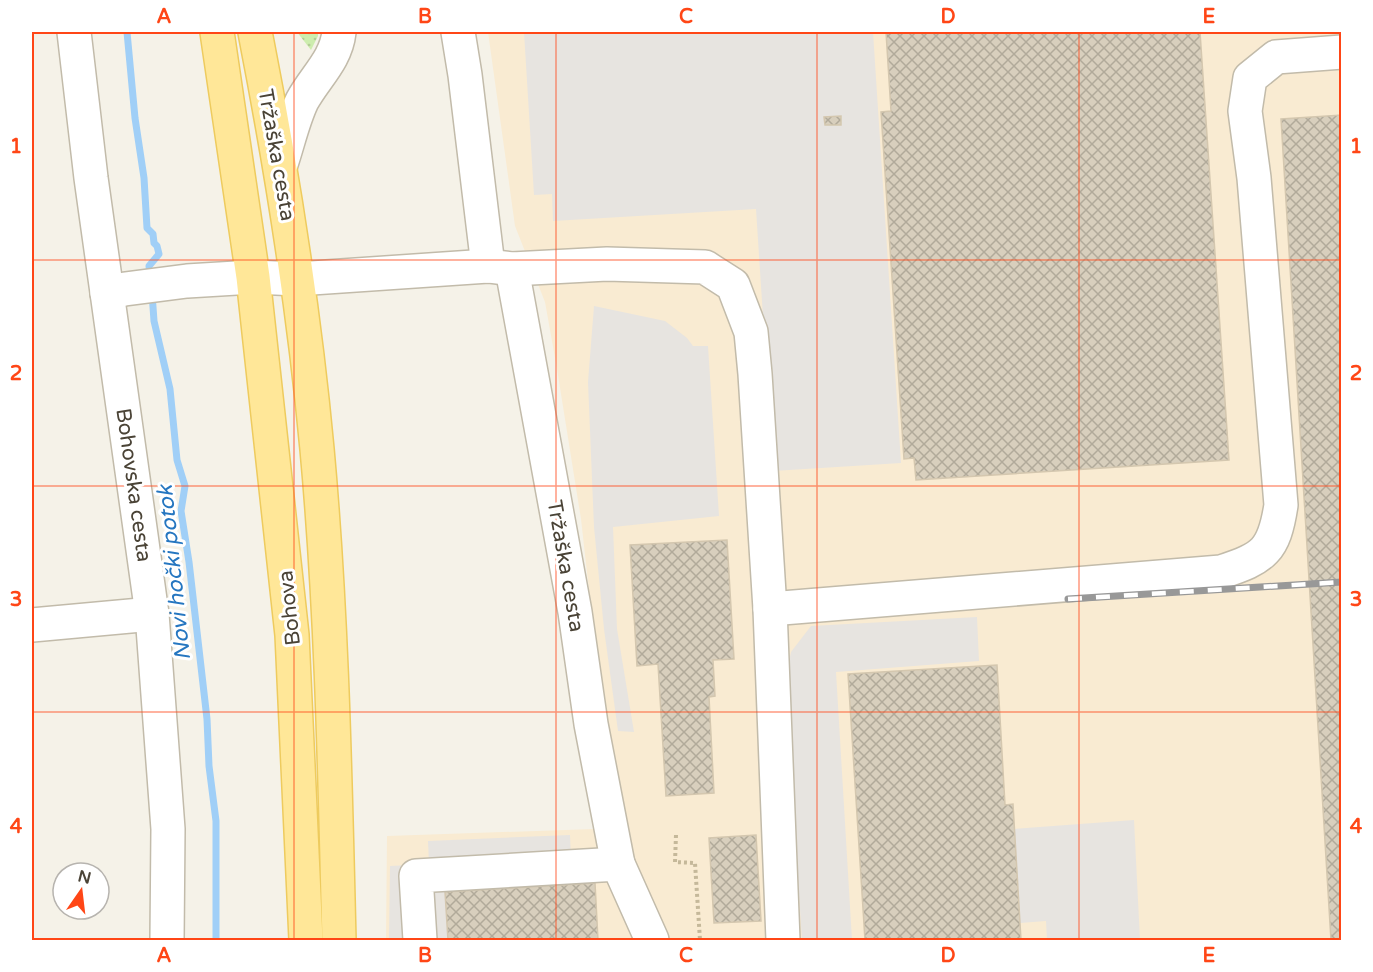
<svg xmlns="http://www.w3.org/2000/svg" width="1373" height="972" viewBox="0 0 1373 972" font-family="'Varela Round',sans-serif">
<defs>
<pattern id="grass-dots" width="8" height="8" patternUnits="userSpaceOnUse" patternTransform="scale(1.5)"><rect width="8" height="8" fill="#cdedae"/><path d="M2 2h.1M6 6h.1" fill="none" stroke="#b2cc96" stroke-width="1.8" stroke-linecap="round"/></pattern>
<pattern id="building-cross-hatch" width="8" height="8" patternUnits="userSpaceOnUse" patternTransform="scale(1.5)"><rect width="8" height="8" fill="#d8cfbd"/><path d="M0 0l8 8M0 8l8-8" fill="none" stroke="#b1aa9a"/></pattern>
</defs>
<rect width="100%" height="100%" fill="#f5f2e8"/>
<path fill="#f9ebd2" d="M488,32h853v908h-955l1,-104 236,-8 -25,-158 -17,-151 -24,-150 -12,-67 -30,-76z"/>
<path fill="url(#grass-dots)" d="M297,32h21v4l-7,14z"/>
<g fill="#e7e4e0">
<path d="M524,32h349l28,431 -128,8 -17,-262 -203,12 -1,-27 -18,1z"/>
<path d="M594,306l71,15 22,17 6,8h15l11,170 -106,11 4,102 17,103 -16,-1 -14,-102 -10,-102 -6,-145z"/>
<path d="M977,617l2,44 -143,11 16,268h-50l-17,-259 6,-29 20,-26z"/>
<path d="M1134,820l6,120h-93l-1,-19 -26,2 -6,-94z"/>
<path d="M570,835l2,49 -127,8 3,48h-59l1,-74 39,-2 -1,-23z"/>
</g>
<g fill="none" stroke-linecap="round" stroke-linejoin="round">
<g stroke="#a0cff7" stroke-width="7">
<path d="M127,32l8,86 9,60 3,50 6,6 1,9 3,3 2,8 -10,12 1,10"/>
<path d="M152,293l2,28 16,68 7,71 8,26 -4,25 8,51 18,157 2,47 7,55v119"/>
</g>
</g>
<g fill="url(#building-cross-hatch)" stroke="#d4c7af" stroke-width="1.5">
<path d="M886,32h314l29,428 -313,20 -2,-22 -10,1 -23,-347 10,-1z"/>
<path d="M1342,115v825h-11l-50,-821z"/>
<path d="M841,116v9h-16l-1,-8z"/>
<path d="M727,540l7,119 -21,1 2,36 -6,1 5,96 -48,3 -8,-132 -21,2 -7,-121z"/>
<path d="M997,665l8,140 8,-1 8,136h-156l-17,-266z"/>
<path d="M756,835l5,86 -47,2 -5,-85z"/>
<path d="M595,883l3,57h-150l-3,-48z"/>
</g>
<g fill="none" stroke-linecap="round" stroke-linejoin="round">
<g stroke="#c2bbaa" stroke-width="36">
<g id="minor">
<path d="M74,32l17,146 61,436 16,215 -1,111"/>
<path d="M458,32l7,43 23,191"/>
<path d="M281,164c7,-21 12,-44 21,-63 13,-24 34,-41 37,-69"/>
<path d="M512,269l63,343 16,112 27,140"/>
<path d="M107,293l18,-4 62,-8 66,-4 44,2 191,-13 24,3 95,-5 98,3 28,18 18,47 4,42 15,235 13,331"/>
<path d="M770,609l451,-37c43,-14 53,-21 60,-67l-27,-327 -9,-67 5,-33 26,-21 66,-5"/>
<path d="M32,625l120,-11"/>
<path d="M420,940l-4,-64 202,-12 34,76"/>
</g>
</g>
<g stroke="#eecb5e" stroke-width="36">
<g id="major">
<path d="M217,32l36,245 39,358 14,305"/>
<path d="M255,32c27,138 49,277 62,417 15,163 18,328 22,491"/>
</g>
</g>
<path stroke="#c5b89a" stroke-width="4" stroke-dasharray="3 3" stroke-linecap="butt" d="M676,835l-1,27 20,1 5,77"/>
<use href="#minor" stroke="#fff" stroke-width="33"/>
<use href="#major" stroke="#ffe798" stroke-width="33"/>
<g stroke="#989898" stroke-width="7">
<path id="rail" d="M1068,599l274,-17"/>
</g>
<use href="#rail" stroke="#fff" stroke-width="4.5" stroke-dasharray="14" stroke-linecap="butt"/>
</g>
<path fill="none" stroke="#ff4616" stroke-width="1.5" stroke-opacity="0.55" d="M294,32v908M556,32v908M817,32v908M1079,32v908M32,260h1310M32,486h1310M32,712h1310"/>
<g text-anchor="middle" stroke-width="6" stroke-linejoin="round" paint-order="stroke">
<g font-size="21" fill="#4a4336" stroke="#fff">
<text transform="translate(277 155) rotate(80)" y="7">Tržaška cesta</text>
<text transform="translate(134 485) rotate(82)" y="7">Bohovska cesta</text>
<text transform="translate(566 566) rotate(80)" y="7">Tržaška cesta</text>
<text transform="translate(289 608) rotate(-96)" y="7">Bohova</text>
</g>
<g font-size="22" font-style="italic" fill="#2576c0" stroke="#fff">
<text transform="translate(173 573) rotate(-96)" y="8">Novi hočki potok</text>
</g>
</g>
<rect width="1373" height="972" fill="none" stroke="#ffffff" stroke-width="66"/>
<g transform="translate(81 891) rotate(14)"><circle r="28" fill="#ffffff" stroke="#b7b4af" stroke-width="1.5"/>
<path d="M0-4.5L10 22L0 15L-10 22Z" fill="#ff4616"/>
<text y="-9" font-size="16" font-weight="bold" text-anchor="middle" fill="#4a4336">N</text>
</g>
<rect x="33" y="33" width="1307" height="906" fill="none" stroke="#ff4616" stroke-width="2"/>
<g font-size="20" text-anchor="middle" font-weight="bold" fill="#ff4616">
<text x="164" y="23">A</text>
<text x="425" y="23">B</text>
<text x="686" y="23">C</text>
<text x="948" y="23">D</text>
<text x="1209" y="23">E</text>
<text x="16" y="153">1</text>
<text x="1356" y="153">1</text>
<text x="16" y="380">2</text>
<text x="1356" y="380">2</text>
<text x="16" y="606">3</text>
<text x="1356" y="606">3</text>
<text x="16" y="833">4</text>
<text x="1356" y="833">4</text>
<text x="164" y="962">A</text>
<text x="425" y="962">B</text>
<text x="686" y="962">C</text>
<text x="948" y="962">D</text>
<text x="1209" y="962">E</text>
</g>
</svg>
